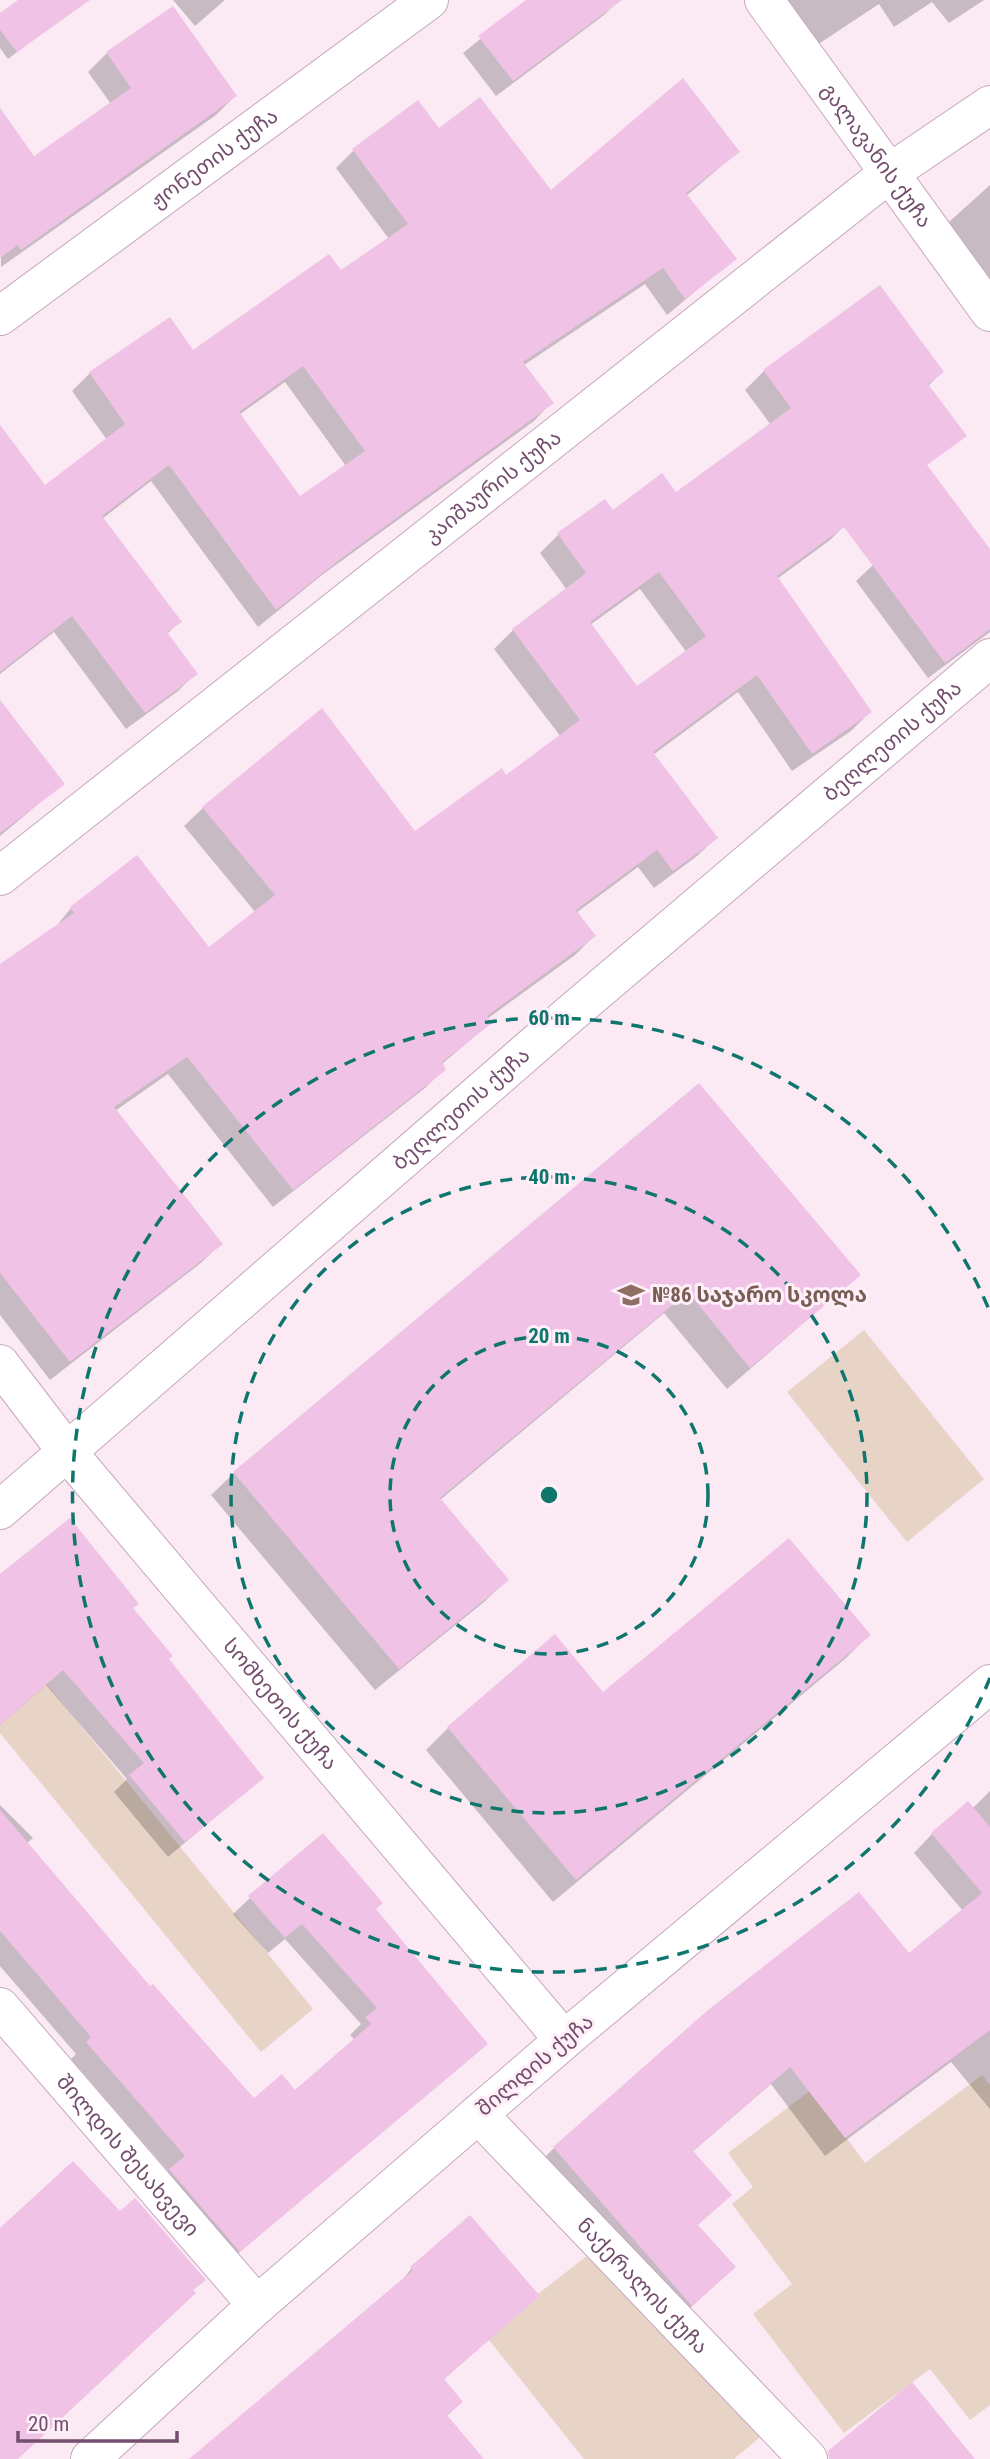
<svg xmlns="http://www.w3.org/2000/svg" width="990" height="2459" viewBox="0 0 990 2459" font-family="'Roboto Condensed','Noto Sans Georgian',sans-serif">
<rect width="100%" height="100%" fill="#fbe9f4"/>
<g fill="#e8d4c7">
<path d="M864,1330l120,149 -77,63 -120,-150z"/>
<path d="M40,1676l273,333 -52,43 -261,-319v-24z"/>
<path d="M982,2075l8,10v320l-20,15 -40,-51 -86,64 -91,-119 39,-30 -60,-80 21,-17 -25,-34 83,-63 54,73z"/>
<path d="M592,2252l174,180 -32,27h-150l-99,-124z"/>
</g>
<g fill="#0003" fill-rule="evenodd">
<path d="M21,0h36l10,14 -59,45 -8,-11v-33z"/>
<path d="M173,0h52l-30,26z"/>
<path d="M529,0h90l-15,15 -108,81 -33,-43z"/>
<path d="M780,0h204l-35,23 -17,-21 -38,25 -15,-23 -65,43z"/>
<path d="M107,53l128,43 -19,19 -215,152 -1,-140 33,32 78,-55 -23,-32z"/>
<path d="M438,130l113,62 187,-40 -52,44 48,63 -67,56 -22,-31 -121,81 27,38 -17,18 -212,154 -64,52 -107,-146 -49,38 77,103 -12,12 28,40 -17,17 -52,38 -72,-97 -54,42v-246l45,59 62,-47 -35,-49 18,-18 103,-20 148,-80 48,-34 -53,-71 18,-18zM285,382l61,84 -47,33 -60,-84z"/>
<path d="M990,185v110l-51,-64z"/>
<path d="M879,287l63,85 -14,14 -79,135 -19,19 -53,39 93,133 -19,19 -59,40 -54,-79 -85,63 63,83 -19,18 -43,32 -16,-21 -62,46 18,23 -19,19 -88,64 3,4 -48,41 2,5 -19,19 -152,119 -105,-133 -53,37 105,133 -18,18 -152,118 -50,-65v-349l54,-37 17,-21 66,-51 72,92 47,-36 -72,-87 19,-18 212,26 91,-57 55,-40 -67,-88 19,-19 54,-40 -27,-37 18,-18 47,-34 8,11 63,-17 95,-70 -26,-35 19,-19zM640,589l47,64 -50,36 -47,-64z"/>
<path d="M990,552v80l-62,46 -72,-97 17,-16z"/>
<path d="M0,703l62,81 -62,52z"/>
<path d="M699,1085l160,190 -132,114 -63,-76 -224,187 67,80 -23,22 -109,88 -164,-195 23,-22z"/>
<path d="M0,1576l132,33 34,51 96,118 -94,79 -54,-65 13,-13 -81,-94 -46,40z"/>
<path d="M869,1635l-23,23 -293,244 -127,-152 22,-22z"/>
<path d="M990,1791v318l-39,-47 -126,94 -54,-72 -80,69 5,73 19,59 -42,39 -137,-158 18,-18 355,-192 54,-45 -49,-58 18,-19 40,-25z"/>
<path d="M0,1805l33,33 -7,6 124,145 104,112 40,-9 61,-52 -5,-5 11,-11 -76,-85 -17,14 -35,-39 17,-16 124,11 111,135 -262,222 -69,-79 15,-15 -98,-113 5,-5 -76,-88z"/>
<path d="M412,2268l126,28 -95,84 18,22 -15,15 34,42h-289l205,-172z"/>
</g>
<g fill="#efc2e6" fill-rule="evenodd">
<path d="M18,0h72l-73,52 -17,-22v-17z"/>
<path d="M526,0h96l-109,81 -35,-45z"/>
<path d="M173,6l64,90 -216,154 -3,-5 -18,13v-150l34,48 97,-68 -25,-36z"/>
<path d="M683,78l57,74 -54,41 51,66 -52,40 -22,-31 -140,94 31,41 -212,155 -66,52 -107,-145 -67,51 80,106 -15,10 31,42 -53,39 -73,-97 -72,56v-247l45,60 80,-61 -36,-52 81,-55 23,33 136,-96 12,16 67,-46 -56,-75 66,-49 21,28 41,-31 71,93zM303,366l62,85 -65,45 -61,-84z"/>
<path d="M880,285l64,87 -16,12 39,52 -40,29 63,84v80l-45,34 -101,-136 -67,49 95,136 -60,42 -55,-79 -104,77 65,86 -45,33 -16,-21 -81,60 20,26 -109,80 5,7 -50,39 4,8 -153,120 -106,-133 -73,50 109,137 -153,118 -70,-89v-309l74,-51 -4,-6 67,-52 72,92 66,-52 -73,-88 120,-99 93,123 87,-63 4,7 74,-55 -68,-91 74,-56 -29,-40 48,-34 8,11 49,-37 14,19 115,-84 -28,-38zM659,572l47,64 -69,50 -47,-64z"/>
<path d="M0,700l65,84 -65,49z"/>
<path d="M699,1083l162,192 -111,93 -62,-76 -248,206 69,82 -110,89 -166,-197z"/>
<path d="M70,1518l69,86 -6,4 40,48 -4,3 95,119 -79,64 -56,-67 15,-12 -81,-93 -63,55v-151z"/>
<path d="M789,1538l82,97 -295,245 -129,-153 108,-93 48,58z"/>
<path d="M968,1801l22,26v203l-145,108 -55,-71 -97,84 39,44 -34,30 38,42 -44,39 -139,-159 155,-137 151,-118 50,61 73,-60 -51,-60z"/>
<path d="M0,1810l150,176 3,-2 101,114 28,-24 13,16 76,-66 -6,-7 12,-9 -75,-84 -17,14 -37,-42 75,-63 60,70 -7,6 112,135 -248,208 -71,-83 16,-13 -99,-114 5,-5 -91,-106z"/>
<path d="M73,2161l47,50 15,-13 71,82 -13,10 3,3 -178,166h-18v-231z"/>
<path d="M470,2215l70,81 -96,83 19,23 -16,13 37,44h-295l224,-189 -3,-3z"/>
<path d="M912,2382l63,77h-146l-1,-8z"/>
</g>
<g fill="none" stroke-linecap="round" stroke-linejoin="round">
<g stroke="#c6a7be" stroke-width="40">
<g id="minor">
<path id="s1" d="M764,0l226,312"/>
<path id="s2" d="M0,316l429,-316"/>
<path id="s3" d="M0,876l888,-702 102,-69"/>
<path id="s4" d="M0,1510l569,-495 421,-357"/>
<path id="s5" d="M0,2007l257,298"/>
<path id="s6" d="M478,2114l330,345"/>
<path d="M90,2459l167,-154 307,-265"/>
</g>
</g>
<g stroke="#c6a7be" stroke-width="40">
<g id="tertiary">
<path id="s7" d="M0,1364l68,89 496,587 426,-356"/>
</g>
</g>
<use href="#minor" stroke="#fff" stroke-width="38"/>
<use href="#tertiary" stroke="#fff" stroke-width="38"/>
</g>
<g fill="none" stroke="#0f766e" stroke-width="3.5" stroke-dasharray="12 9">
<circle cx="549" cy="1495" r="159"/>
<circle cx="549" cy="1495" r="318"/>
<path d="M990 1678A477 477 0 1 1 990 1312"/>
</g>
<defs>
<g id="school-bare" transform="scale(2.1)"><path d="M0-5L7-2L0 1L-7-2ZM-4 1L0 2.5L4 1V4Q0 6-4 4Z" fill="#8d6e63" stroke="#feeff8" stroke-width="2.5" paint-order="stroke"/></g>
</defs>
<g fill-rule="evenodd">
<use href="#school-bare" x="631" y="1295"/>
</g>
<g text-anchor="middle" stroke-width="6" stroke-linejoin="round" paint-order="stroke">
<g font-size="21" fill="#744e6e" stroke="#feeff8">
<text dy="7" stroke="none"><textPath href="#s1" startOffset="192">გალავანის ქუჩა</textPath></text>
<text dy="7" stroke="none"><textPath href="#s2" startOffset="266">ჟონეთის ქუჩა</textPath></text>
<text dy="7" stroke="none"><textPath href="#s3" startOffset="628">კაიშაურის ქუჩა</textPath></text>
<text dy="7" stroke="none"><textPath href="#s4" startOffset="1178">ბეღლეთის ქუჩა</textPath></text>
<text dy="7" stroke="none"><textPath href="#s4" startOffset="611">ბეღლეთის ქუჩა</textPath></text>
<text dy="7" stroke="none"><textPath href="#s7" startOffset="441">სომხეთის ქუჩა</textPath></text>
<text transform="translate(535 2065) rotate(-40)" y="7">შილდის ქუჩა</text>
<text dy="7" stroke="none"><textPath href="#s5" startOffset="196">შილდის შესახვევი</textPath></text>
<text dy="7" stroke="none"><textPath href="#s6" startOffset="238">ნაქერალის ქუჩა</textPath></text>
</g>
<g font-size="21" font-weight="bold" fill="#785e54" stroke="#feeff8" text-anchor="start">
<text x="652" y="1302">№86 საჯარო სკოლა</text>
</g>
</g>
<circle cx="549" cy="1495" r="10" fill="#0f766e" stroke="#feeff8" stroke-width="3.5"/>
<g font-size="21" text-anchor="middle" font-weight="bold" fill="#0f766e" stroke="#feeff8" stroke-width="6" stroke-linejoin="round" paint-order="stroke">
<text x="549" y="1025">60 m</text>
<text x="549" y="1184">40 m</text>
<text x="549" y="1343">20 m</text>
</g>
<path d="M18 2431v10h159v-10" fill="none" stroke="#744e6e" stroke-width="3.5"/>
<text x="28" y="2431" font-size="21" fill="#744e6e" stroke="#feeff8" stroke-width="5" paint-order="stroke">20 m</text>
</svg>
